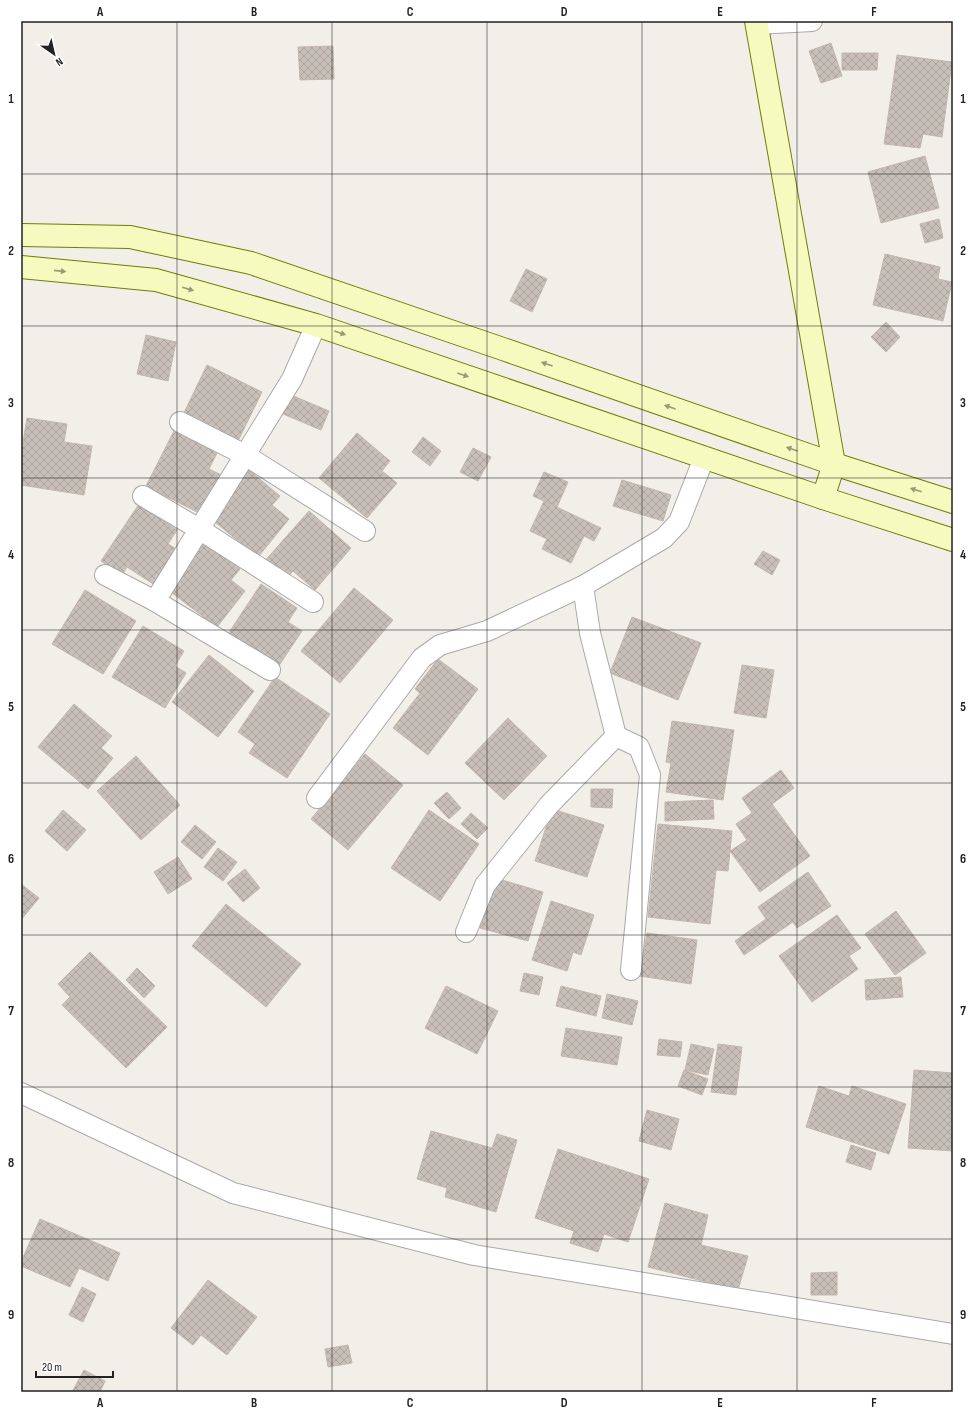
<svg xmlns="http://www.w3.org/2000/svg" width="974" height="1413" viewBox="0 0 974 1413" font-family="'Sofia Sans Condensed',sans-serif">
<defs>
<pattern id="building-cross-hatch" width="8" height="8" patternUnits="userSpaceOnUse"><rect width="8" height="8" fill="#c7bfb8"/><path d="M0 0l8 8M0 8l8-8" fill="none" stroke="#aba49e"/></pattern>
</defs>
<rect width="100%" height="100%" fill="#f2efe9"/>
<g fill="url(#building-cross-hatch)" stroke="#c4b6ab">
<path d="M831,43l11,33 -21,7 -12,-32z"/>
<path d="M333,46l1,33 -34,1 -2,-33z"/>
<path d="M842,53h36l-1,17h-35z"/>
<path d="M897,55l55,7 -10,75 -19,-3 -3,14 -36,-4z"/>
<path d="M925,156l14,52 -58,15 -13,-51z"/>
<path d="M939,219l4,19 -18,5 -5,-19z"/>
<path d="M885,254l55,13 -2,12 14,3 -9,39 -70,-16z"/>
<path d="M526,269l21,10 -15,33 -22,-11z"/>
<path d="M886,322l14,15 -14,15 -15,-15z"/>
<path d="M146,335l30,7 -8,39 -31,-7z"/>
<path d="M207,365l55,27 -26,53 -55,-26z"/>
<path d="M291,395l38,16 -8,19 -38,-16z"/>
<path d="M27,418l40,6 -3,18 28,4 -8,49 -63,-10v-31z"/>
<path d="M175,429l43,22 -9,18 12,6 -20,39 -55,-28z"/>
<path d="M357,433l33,28 -8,10 15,12 -30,35 -48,-40z"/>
<path d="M423,437l18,14 -11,15 -18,-14z"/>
<path d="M473,448l18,9 -13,24 -18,-9z"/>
<path d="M249,470l31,26 -8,9 17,14 -31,38 -48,-39z"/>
<path d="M544,472l24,10 -11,25 -24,-11z"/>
<path d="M622,480l49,15 -8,26 -50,-15z"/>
<path d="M544,501l57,27 -7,13 -10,-5 -13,27 -29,-14 5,-10 -17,-8z"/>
<path d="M139,504l38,26 -9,14 13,8 -23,35 -31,-20 -5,8 -21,-14z"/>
<path d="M309,511l42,37 -36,42 -22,-19 -9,10 -21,-18z"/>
<path d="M205,542l35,27 -9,11 14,11 -28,36 -49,-37z"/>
<path d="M763,551l17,9 -8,15 -18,-11z"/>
<path d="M261,584l36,24 -9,14 14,9 -24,36 -50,-33z"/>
<path d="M354,588l39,32 -53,63 -39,-32z"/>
<path d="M85,590l51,31 -33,53 -51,-30z"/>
<path d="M632,617l69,26 -23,57 -68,-27z"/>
<path d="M143,626l41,25 -9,15 11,7 -21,35 -53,-31z"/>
<path d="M209,655l45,36 -36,46 -46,-35z"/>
<path d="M438,659l40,30 -50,66 -35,-27 27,-35 -5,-4z"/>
<path d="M742,665l32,5 -8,48 -32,-5z"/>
<path d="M275,677l55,37 -43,64 -38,-25 6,-9 -17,-12z"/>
<path d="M74,704l38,32 -11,12 12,10 -25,31 -50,-42z"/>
<path d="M508,718l39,38 -43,44 -39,-37z"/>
<path d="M672,721l62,9 -11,70 -57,-8 5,-29 -5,-1z"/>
<path d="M365,754l38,31 -55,65 -37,-31z"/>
<path d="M136,756l44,49 -39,35 -44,-49z"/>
<path d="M781,770l13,18 -22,16 38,52 -50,36 -30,-41 17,-11 -11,-16 16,-11 -10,-15z"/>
<path d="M591,789h22l-1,19 -21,-1z"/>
<path d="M447,792l14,16 -12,11 -15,-16z"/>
<path d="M713,800l1,19 -49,2v-19z"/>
<path d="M552,809l52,16 -17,52 -52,-16z"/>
<path d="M63,810l23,20 -19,21 -22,-20z"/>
<path d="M429,810l50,34 -39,57 -49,-33z"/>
<path d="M471,813l17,15 -11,11 -16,-15z"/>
<path d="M658,824l74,7 -4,40 -12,-1 -6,54 -62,-7z"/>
<path d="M195,825l21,17 -14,17 -21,-17z"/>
<path d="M218,848l19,14 -14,19 -19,-14z"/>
<path d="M178,857l14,22 -24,15 -14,-22z"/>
<path d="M245,869l15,19 -17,14 -16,-19z"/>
<path d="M808,872l23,34 -34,22 -4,-6 -49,33 -9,-14 31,-22 -8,-12z"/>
<path d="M495,878l48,14 -15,49 -48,-13z"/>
<path d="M21,884l18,14 -18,22z"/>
<path d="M551,901l43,14 -13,40 -8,-3 -6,19 -35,-11z"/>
<path d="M226,904l75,60 -35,43 -74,-61z"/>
<path d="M896,911l30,42 -31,22 -30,-41z"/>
<path d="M837,915l24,33 -12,8 9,13 -46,33 -33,-46z"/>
<path d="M647,933l50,7 -6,44 -51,-8z"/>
<path d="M90,952l77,75 -41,41 -64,-63 8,-8 -12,-13z"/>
<path d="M137,968l18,18 -11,12 -18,-18z"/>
<path d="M524,973l19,4 -4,18 -19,-4z"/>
<path d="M901,977l2,20 -37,3 -1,-20z"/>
<path d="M446,986l52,25 -21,43 -52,-26z"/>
<path d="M561,986l40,10 -5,20 -40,-10z"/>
<path d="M607,994l31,7 -6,24 -30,-7z"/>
<path d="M566,1028l56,9 -5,28 -56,-9z"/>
<path d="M659,1039l23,3 -2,15 -23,-2z"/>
<path d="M691,1044l23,5 -6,26 -23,-5z"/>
<path d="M718,1044l24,3 -6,48 -25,-3z"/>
<path d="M684,1070l24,9 -6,16 -24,-9z"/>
<path d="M914,1070l39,3v78l-45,-3z"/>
<path d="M819,1086l30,10 3,-10 54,18 -17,50 -83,-27z"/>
<path d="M647,1110l32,9 -8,31 -32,-9z"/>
<path d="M431,1131l61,17 5,-14 20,6 -21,72 -51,-15 2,-9 -30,-9z"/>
<path d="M851,1145l25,8 -5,17 -25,-8z"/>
<path d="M558,1149l91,30 -21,63 -24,-8 -6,18 -28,-9 4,-12 -39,-13z"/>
<path d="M665,1203l43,12 -7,30 47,11 -10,34 -90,-23z"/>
<path d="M40,1219l80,34 -12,28 -29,-13 -9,19 -49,-21v-4z"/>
<path d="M837,1272v23h-26v-22z"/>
<path d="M208,1280l49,37 -30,38 -26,-20 -8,10 -22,-17z"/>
<path d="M82,1287l14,7 -13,28 -14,-7z"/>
<path d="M348,1345l4,18 -24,4 -3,-18z"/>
<path d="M84,1370l21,11 -5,11h-28z"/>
</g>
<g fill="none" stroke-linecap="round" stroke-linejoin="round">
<g stroke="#a9a9a9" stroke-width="22">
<g id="street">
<path d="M757,24l55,-3"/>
<path d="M180,422l65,33 120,76"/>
<path d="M143,496l56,33 114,73"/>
<path d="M105,575l50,26 115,69"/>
<path d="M583,586l7,47 26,103 23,11 11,28 -19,195"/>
<path d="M155,601l137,-222 24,-54"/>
<path d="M317,798l105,-140 18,-13 47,-14 96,-45 81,-48 15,-16 25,-64"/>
<path d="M466,932l19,-47 64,-80 67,-69"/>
<path d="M21,1093l212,100 241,62 479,79"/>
</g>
</g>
<g stroke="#707d05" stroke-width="24">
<g id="secondary">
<path d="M756,21l78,443 -11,34"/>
<path d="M21,235l109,2 121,26 252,86 331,115 119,38"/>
<path d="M21,267l135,13 160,45 507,173 130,42"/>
</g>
</g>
<use href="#street" stroke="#fff" stroke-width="20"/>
<use href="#secondary" stroke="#f7fabf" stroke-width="22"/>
</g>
<defs><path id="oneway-solid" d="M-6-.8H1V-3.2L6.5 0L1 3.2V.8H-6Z"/></defs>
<g fill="#979978">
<use href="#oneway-solid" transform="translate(60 271) rotate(6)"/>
<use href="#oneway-solid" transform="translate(188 289) rotate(16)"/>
<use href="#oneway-solid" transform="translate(340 333) rotate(19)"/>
<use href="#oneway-solid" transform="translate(547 364) rotate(-161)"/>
<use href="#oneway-solid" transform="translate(463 375) rotate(19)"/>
<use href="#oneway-solid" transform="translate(670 407) rotate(-161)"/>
<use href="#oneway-solid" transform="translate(792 449) rotate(-161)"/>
<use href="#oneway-solid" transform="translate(916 490) rotate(-162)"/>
</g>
<path fill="none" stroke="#222" stroke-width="1" stroke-opacity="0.55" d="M177,21v1371M332,21v1371M487,21v1371M642,21v1371M797,21v1371M21,174h932M21,326h932M21,478h932M21,630h932M21,783h932M21,935h932M21,1087h932M21,1239h932"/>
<rect width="974" height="1413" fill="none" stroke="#ffffff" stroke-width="44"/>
<g transform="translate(54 54) rotate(146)" stroke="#ffffff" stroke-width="3" paint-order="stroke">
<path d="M0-3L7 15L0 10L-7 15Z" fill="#222222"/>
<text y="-6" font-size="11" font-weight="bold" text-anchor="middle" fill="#222222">N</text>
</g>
<path d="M36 1371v6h77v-6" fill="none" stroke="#222222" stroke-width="2"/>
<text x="42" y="1371" font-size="12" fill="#222222" stroke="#ffffff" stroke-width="3" paint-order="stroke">20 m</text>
<rect x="22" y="22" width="930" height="1369" fill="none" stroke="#222" stroke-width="1.5"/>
<g font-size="13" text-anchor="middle" font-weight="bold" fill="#222">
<text x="100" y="16">A</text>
<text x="254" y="16">B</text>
<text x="410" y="16">C</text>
<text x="564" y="16">D</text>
<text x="720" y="16">E</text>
<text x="874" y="16">F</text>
<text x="11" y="103">1</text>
<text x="963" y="103">1</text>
<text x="11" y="255">2</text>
<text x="963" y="255">2</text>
<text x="11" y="407">3</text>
<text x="963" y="407">3</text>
<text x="11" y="559">4</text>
<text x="963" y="559">4</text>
<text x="11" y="711">5</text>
<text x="963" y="711">5</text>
<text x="11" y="863">6</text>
<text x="963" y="863">6</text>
<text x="11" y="1015">7</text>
<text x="963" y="1015">7</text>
<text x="11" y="1167">8</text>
<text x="963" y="1167">8</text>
<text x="11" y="1319">9</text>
<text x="963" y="1319">9</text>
<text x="100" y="1407">A</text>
<text x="254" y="1407">B</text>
<text x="410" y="1407">C</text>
<text x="564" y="1407">D</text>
<text x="720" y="1407">E</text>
<text x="874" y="1407">F</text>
</g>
</svg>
